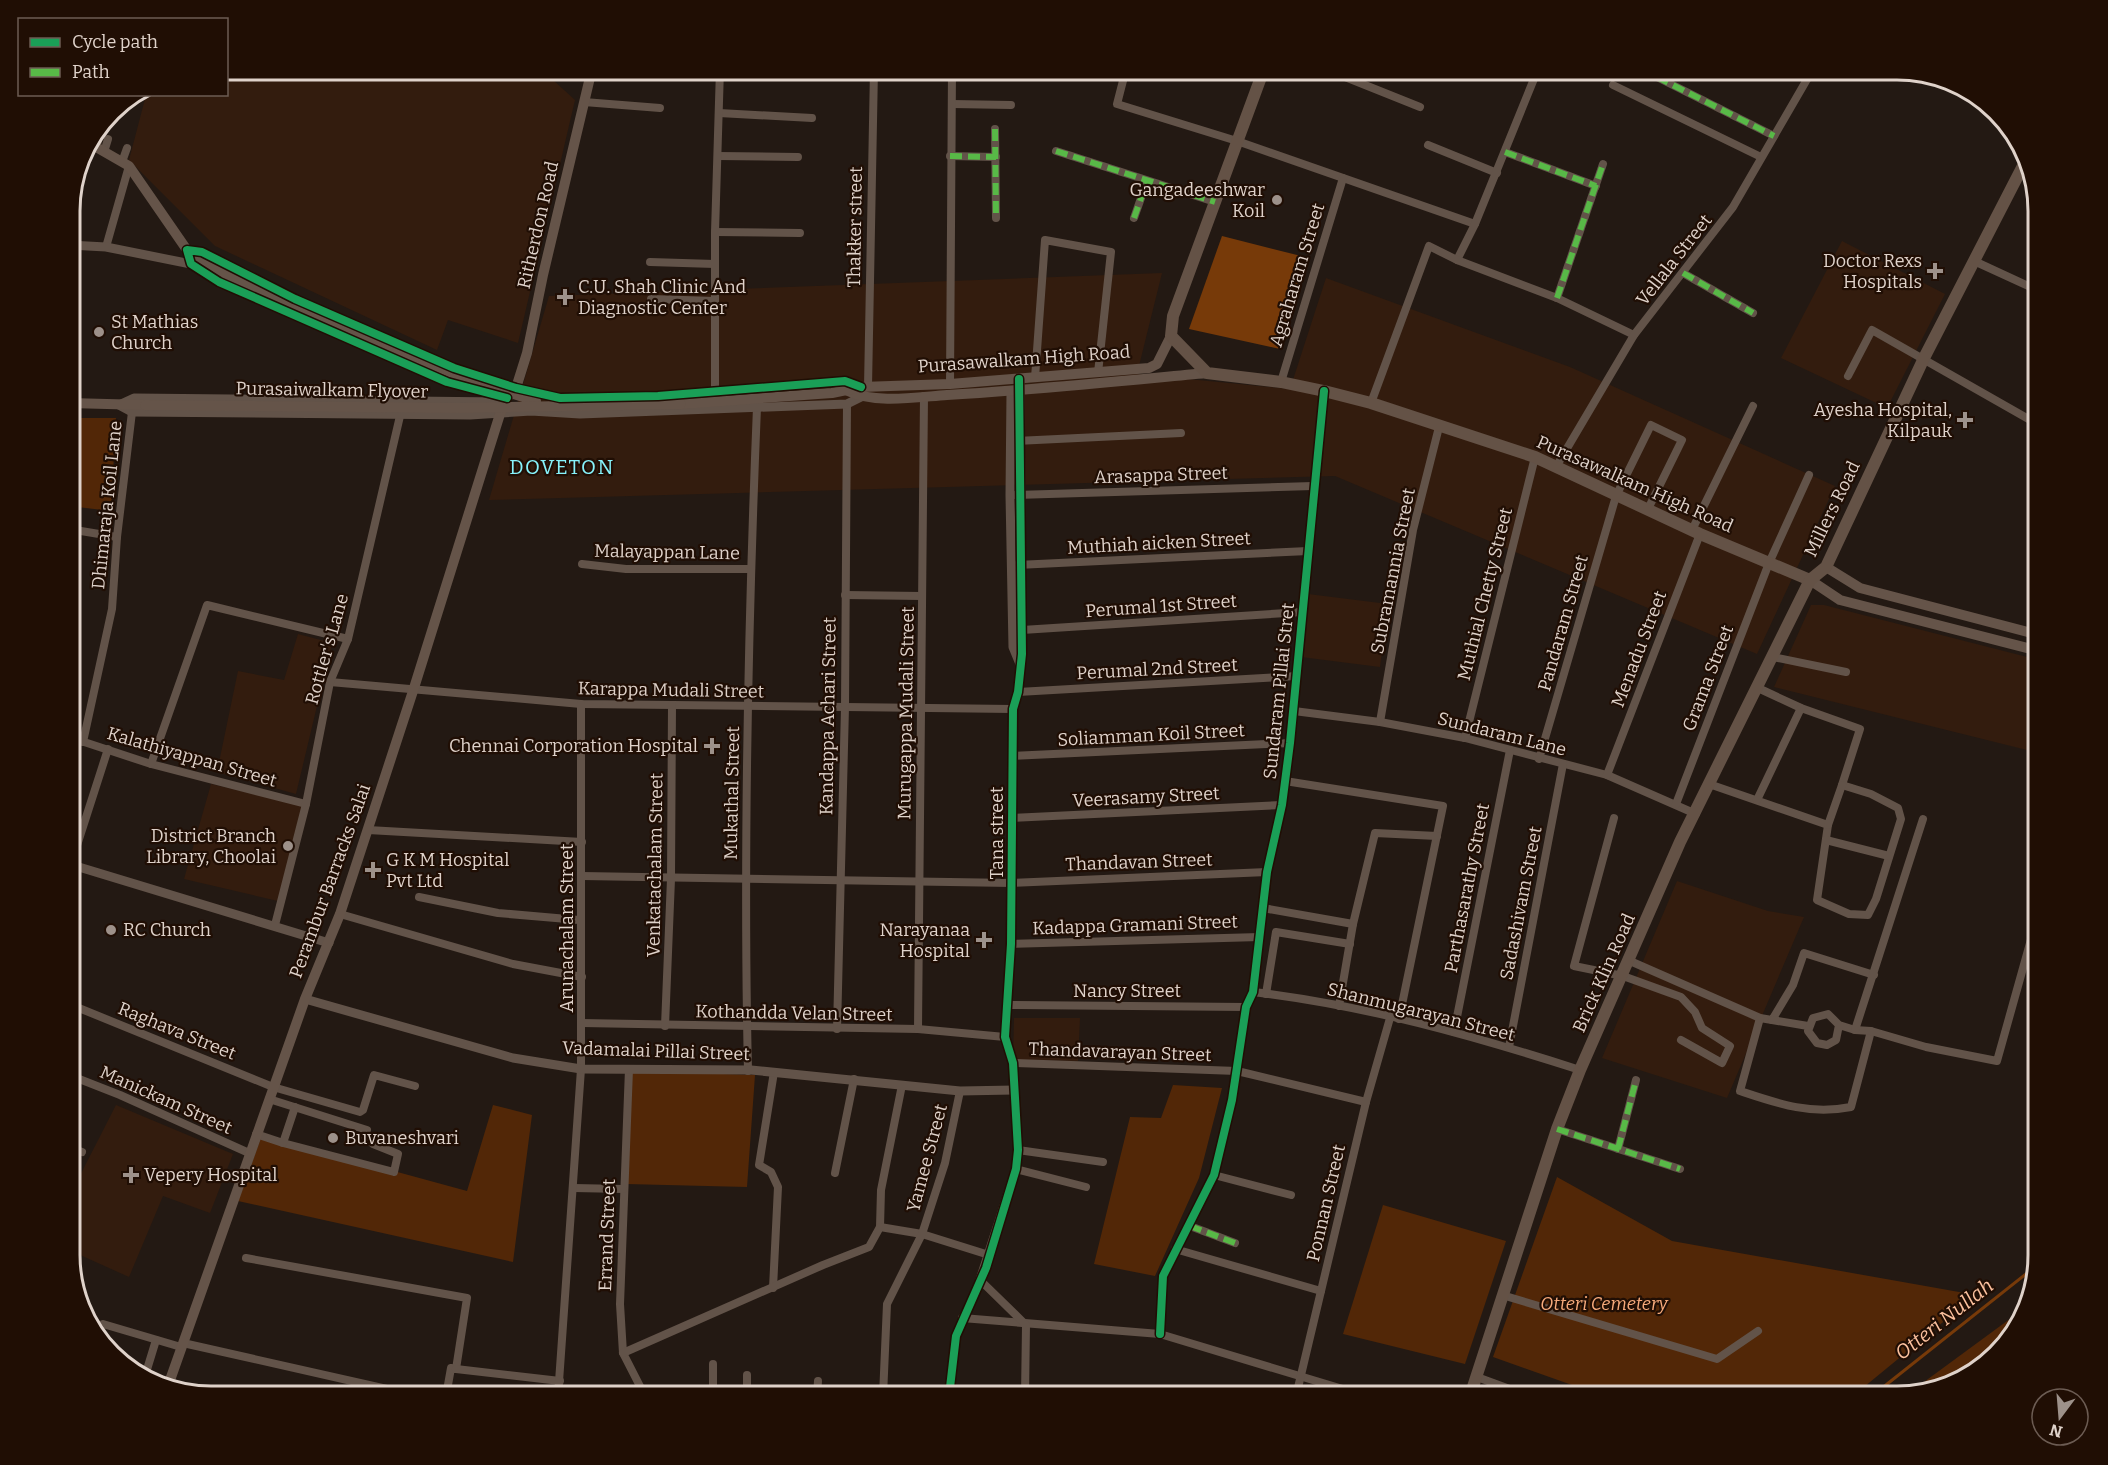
<svg xmlns="http://www.w3.org/2000/svg" width="2108" height="1465" viewBox="0 0 2108 1465" font-family="Bitter,serif">
<rect width="100%" height="100%" fill="#231913"/>
<g fill="#331c0e">
<path d="M227,69h314l34,31 -57,243 -70,-23 -11,30 -222,-104 -86,-86 17,-65 80,-1z"/>
<path d="M1842,241l103,53 -58,114 -106,-50z"/>
<path d="M1162,273l-25,101 153,15 36,-111 244,89 265,119 -78,168 -422,-178 -846,24 60,-204z"/>
<path d="M2039,574v45l-11,-2z"/>
<path d="M1308,594l80,10 -8,63 -79,-10z"/>
<path d="M1811,605h13l215,55v93l-265,-66z"/>
<path d="M298,634l34,9 -36,151 -79,-22 21,-101 46,9z"/>
<path d="M211,784l91,21 -24,96 -94,-22z"/>
<path d="M1677,881l91,30 36,6 -77,181 -125,-40z"/>
<path d="M1014,1018h66l-2,43 -65,-1z"/>
<path d="M116,1105l117,49 -23,59 -47,-17 -34,81 -60,-27v-53z"/>
</g>
<g fill="#522707">
<path d="M69,418h47l-5,93 -42,-5z"/>
<path d="M631,1071l124,4 -8,112 -121,-3z"/>
<path d="M1173,1085l49,3 -23,90 -44,98 -61,-12 36,-147 31,1z"/>
<path d="M493,1105l39,10 -19,147 -275,-61 24,-66 205,56z"/>
<path d="M1557,1177l115,64 304,54 -123,101h-250l-110,-39z"/>
<path d="M1383,1205l123,36 -41,123 -122,-30z"/>
<path d="M2022,1310l-7,24 -54,47 -52,12z"/>
</g>
<path fill="#773a09" d="M1222,236l87,22 -29,91 -91,-20z"/>
<g fill="none" stroke-linecap="round" stroke-linejoin="round">
<path stroke="#773a09" stroke-width="3" d="M1872,1396l164,-130"/>
<g stroke="#625349" stroke-width="8">
<path d="M1126,69l-9,35 120,37 238,83"/>
<path d="M1325,69l95,38"/>
<path d="M1641,69l133,67"/>
<path d="M874,70l78,1"/>
<path d="M720,71l112,4 6,-6"/>
<path d="M1613,85l148,72"/>
<path d="M584,102l76,6"/>
<path d="M952,104l59,1"/>
<path d="M719,113l93,5"/>
<path d="M995,129l1,89"/>
<path d="M1428,145l69,28"/>
<path d="M96,147l4,-12"/>
<path d="M1056,151l159,51"/>
<path d="M104,152l4,-13"/>
<path d="M1505,152l91,34"/>
<path d="M718,156l80,1"/>
<path d="M950,156l46,1"/>
<path d="M122,162l5,-14"/>
<path d="M1134,218l13,-37"/>
<path d="M715,232l85,1"/>
<path d="M106,247l23,-81"/>
<path d="M1457,260l18,-36 63,-155"/>
<path d="M1974,261l65,30"/>
<path d="M650,262l65,2"/>
<path d="M1683,273l70,40"/>
<path d="M1557,298l46,-134"/>
<path d="M651,299l64,2"/>
<path d="M1848,376l24,-46 167,95"/>
<path d="M1035,378l10,-138 66,12 -13,121"/>
<path d="M1281,382l62,-204"/>
<path d="M950,384l2,-315"/>
<path d="M868,387l6,-318"/>
<path d="M715,392v-160l5,-163"/>
<path d="M1371,403l58,-157 28,14 100,38 77,37"/>
<path d="M1015,441l166,-8"/>
<path d="M1556,467l78,-132 99,-128 80,-138"/>
<path d="M1015,495l298,-9"/>
<path d="M69,529l48,8"/>
<path d="M1692,530l61,-124"/>
<path d="M582,564l44,5h124"/>
<path d="M1017,565l291,-14"/>
<path d="M845,595l77,1"/>
<path d="M1022,630l280,-18"/>
<path d="M1773,657l73,15"/>
<path d="M330,682l251,22 432,5"/>
<path d="M1018,692l279,-16"/>
<path d="M1294,711l86,11 85,16 142,37 89,39"/>
<path d="M1380,722l33,-192 26,-103"/>
<path d="M69,737l82,27 155,40"/>
<path d="M1465,738l70,-281"/>
<path d="M83,742l29,-133 5,-72 15,-125"/>
<path d="M1013,756l277,-13"/>
<path d="M1539,759l77,-263 35,-71 31,15 -34,69"/>
<path d="M151,764l56,-159 141,34"/>
<path d="M1607,775l93,-241"/>
<path d="M1285,781l158,25 -44,213"/>
<path d="M1709,784l119,41 -11,75 32,14 19,1 8,-16 25,-80 -3,-11 -27,-14 -29,-9 18,-56 -59,-21 -43,-20"/>
<path d="M1757,800l44,-92"/>
<path d="M1676,804l93,-241 40,-88"/>
<path d="M1012,818l270,-13"/>
<path d="M1614,818l-40,148 49,10 58,21 14,15 7,16 28,18 -8,17 -41,-23"/>
<path d="M1828,825l14,-40"/>
<path d="M368,830l214,12"/>
<path d="M1826,840l63,16"/>
<path d="M71,864l37,-115"/>
<path d="M582,876l430,7 255,-11"/>
<path d="M419,897l79,16 81,7"/>
<path d="M1263,908l90,16"/>
<path d="M340,914l173,50 69,13"/>
<path d="M275,925l31,-121 24,-122 18,-43 52,-223"/>
<path d="M1011,944l249,-7"/>
<path d="M1630,961l130,57 12,2 21,-35 11,-32 70,22"/>
<path d="M1253,992c112,13 221,44 327,78"/>
<path d="M1266,994l10,-62 74,12"/>
<path d="M69,1004l204,83 87,25 3,-2 11,-35 41,11"/>
<path d="M1008,1005l238,2"/>
<path d="M1339,1006l14,-82 22,-91 62,3"/>
<path d="M1760,1018l-20,73c39,13 70,24 111,16l20,-76"/>
<path d="M1772,1020l36,6"/>
<path d="M582,1023l336,6 87,8"/>
<path d="M1839,1025l-3,15 -9,5 -10,-2 -9,-12 5,-13 15,-4 11,11 16,5 16,1 55,16 71,14 42,-150"/>
<path d="M665,1026l6,-147 1,-174"/>
<path d="M837,1029l8,-322 2,-303"/>
<path d="M918,1029l6,-633"/>
<path d="M1855,1030l68,-211"/>
<path d="M1454,1032l56,-282"/>
<path d="M1509,1047l54,-283"/>
<path d="M1013,1063l224,8 129,31"/>
<path d="M629,1069l-9,235 3,49 22,43"/>
<path d="M748,1071c-5,-221 0,-442 9,-664"/>
<path d="M69,1075l51,20 129,58"/>
<path d="M269,1099l98,31 -2,7 8,7 25,10 -4,18 -111,-29"/>
<path d="M1557,1129l123,40"/>
<path d="M256,1134l27,9 12,-36"/>
<path d="M69,1147l13,5"/>
<path d="M1618,1149l18,-69"/>
<path d="M1018,1150l85,12"/>
<path d="M1016,1169l70,18"/>
<path d="M835,1173l19,-94"/>
<path d="M1214,1175l77,20"/>
<path d="M574,1188l49,1"/>
<path d="M1190,1226l45,17"/>
<path d="M880,1227l1,-37 21,-105"/>
<path d="M1175,1249l146,42"/>
<path d="M246,1258l221,40 -11,71 -5,-1 -5,28"/>
<path d="M773,1288l5,-101 -7,-15 -12,-7 15,-93"/>
<path d="M1502,1295l215,64 41,-28"/>
<path d="M962,1318l198,16 206,62"/>
<path d="M96,1334l2,-7 5,-3 78,23"/>
<path d="M1160,1334l3,-58 51,-101 18,-75 14,-93 7,-15 14,-120 15,-67 8,-62 34,-352"/>
<path d="M183,1343l235,53"/>
<path d="M623,1353l200,-88 46,-18 11,-20 42,7 67,21"/>
<path d="M456,1369l104,12"/>
<path d="M145,1376l11,-36"/>
<path d="M1477,1377l52,19"/>
<path d="M558,1396l23,-327v-365"/>
<path d="M713,1396v-32"/>
<path d="M747,1396v-21"/>
<path d="M817,1396l1,-15"/>
<path d="M883,1396l4,-92 35,-70 23,-71 15,-72"/>
<path d="M949,1396l7,-60 24,-56 46,45 -1,71"/>
<path d="M1296,1396l70,-294 24,-84"/>
</g>
<g stroke="#625349" stroke-width="9">
<path d="M69,245l37,2 85,17"/>
<path d="M1011,392l-1,103 3,152 7,17"/>
<path d="M507,398l-60,-16 -228,-100 -28,-18 -4,-14 15,2 93,47 159,69 62,20 44,10 98,-2 187,-15 16,6"/>
<path d="M121,404l13,-6 368,4"/>
<path d="M119,405l13,7 338,3 61,-4 49,3 267,-10 14,-7"/>
<path d="M69,864l260,79"/>
<path d="M305,999l208,59 68,11 170,1 209,21 54,-1"/>
<path d="M980,1280l36,-111 2,-19 -5,-87 -8,-26 6,-93 2,-235 5,-17 4,-38 -2,-271"/>
</g>
<g stroke="#655449" stroke-width="10">
<path d="M89,143l40,23 58,84 19,15 103,49 97,40"/>
<path d="M848,391c27,13 69,6 99,4 87,-5 174,-14 260,-22"/>
<path d="M69,403l76,2"/>
<path d="M681,404l151,-11 29,-6 89,-3 199,-16 8,-4 14,-28"/>
<path d="M1826,567l34,21 179,47"/>
<path d="M1810,580l30,20 199,51"/>
<path d="M169,1383l136,-384 35,-85 74,-226 86,-274 7,-16 9,-10 11,-35 16,-78 49,-206"/>
</g>
<g stroke="#645246" stroke-width="12">
<path d="M1264,69l-91,247 -2,20 36,37 74,9 43,9 47,12 164,54 165,77 110,46"/>
<path d="M1470,1396l87,-267 23,-59 100,-228 130,-262 16,-13 98,-209 102,-198"/>
</g>
<g stroke="#655449" stroke-width="10">
<path d="M406,354l65,27 65,20"/>
<path d="M145,405l314,3 222,-4"/>
</g>
<g stroke="#58b947" stroke-width="6" stroke-dasharray="12 6" stroke-linecap="butt">
<path d="M1641,69l133,67"/>
<path d="M995,129l1,89"/>
<path d="M1056,151l159,51"/>
<path d="M1505,152l91,34"/>
<path d="M950,156l46,1"/>
<path d="M1134,218l13,-37"/>
<path d="M1683,273l70,40"/>
<path d="M1557,298l46,-134"/>
<path d="M1557,1129l123,40"/>
<path d="M1618,1149l18,-69"/>
<path d="M1190,1226l45,17"/>
</g>
<g stroke="#200e04" stroke-width="11">
<g id="cycleway">
<path d="M507,398l-60,-16 -228,-100 -28,-18 -4,-14 15,2 93,47 159,69 62,20 44,10 98,-2 187,-15 16,6"/>
<path d="M1160,1334l3,-58 51,-101 18,-75 14,-93 7,-15 14,-120 15,-67 8,-62 34,-352"/>
<path d="M949,1396l7,-60 30,-68 30,-99 2,-19 -5,-87 -8,-26 6,-93 2,-235 5,-17 4,-38 -3,-275"/>
</g>
</g>
<use href="#cycleway" stroke="#1a9f57" stroke-width="8"/>
</g>
<g fill="#9d918a" stroke="#200e04" stroke-width="2">
<circle cx="1277" cy="200" r="6"/>
<path d="M1932 262h6v6h6v6h-6v6h-6v-6h-6v-6h6z"/>
<path d="M562 288h6v6h6v6h-6v6h-6v-6h-6v-6h6z"/>
<circle cx="99" cy="332" r="6"/>
<path d="M1962 411h6v6h6v6h-6v6h-6v-6h-6v-6h6z"/>
<path d="M709 737h6v6h6v6h-6v6h-6v-6h-6v-6h6z"/>
<circle cx="288" cy="846" r="6"/>
<path d="M370 861h6v6h6v6h-6v6h-6v-6h-6v-6h6z"/>
<circle cx="111" cy="930" r="6"/>
<path d="M981 931h6v6h6v6h-6v6h-6v-6h-6v-6h6z"/>
<circle cx="333" cy="1138" r="6"/>
<path d="M128 1166h6v6h6v6h-6v6h-6v-6h-6v-6h6z"/>
</g>
<g text-anchor="middle" stroke-width="4.5" stroke-linejoin="round" paint-order="stroke">
<g font-size="18" fill="#dfd2ca" stroke="#200e04" text-anchor="end">
<text x="1265" y="196">Gangadeeshwar<tspan x="1265" dy="21">Koil</tspan></text>
<text x="1922" y="267">Doctor Rexs<tspan x="1922" dy="21">Hospitals</tspan></text>
<text x="578" y="293" text-anchor="start">C.U. Shah Clinic And<tspan x="578" dy="21">Diagnostic Center</tspan></text>
<text x="111" y="328" text-anchor="start">St Mathias<tspan x="111" dy="21">Church</tspan></text>
<text x="1952" y="416">Ayesha Hospital,<tspan x="1952" dy="21">Kilpauk</tspan></text>
<text x="698" y="752">Chennai Corporation Hospital</text>
<text x="276" y="842">District Branch<tspan x="276" dy="21">Library, Choolai</tspan></text>
<text x="386" y="866" text-anchor="start">G K M Hospital<tspan x="386" dy="21">Pvt Ltd</tspan></text>
<text x="123" y="936" text-anchor="start">RC Church</text>
<text x="970" y="936">Narayanaa<tspan x="970" dy="21">Hospital</tspan></text>
<text x="345" y="1144" text-anchor="start">Buvaneshvari</text>
<text x="144" y="1181" text-anchor="start">Vepery Hospital</text>
</g>
<g font-size="18" fill="#dfd2ca" stroke="#200e04">
<text transform="translate(538 225) rotate(-77)" y="6">Ritherdon Road</text>
<text transform="translate(855 227) rotate(-89)" y="6">Thakker street</text>
<text transform="translate(1674 260) rotate(-52)" y="6">Vellala Street</text>
<text transform="translate(1297 275) rotate(-73)" y="6">Agraharam Street</text>
<text transform="translate(1024 359) rotate(-4)" y="6">Purasawalkam High Road</text>
<text transform="translate(332 390) rotate(1)" y="6">Purasaiwalkam Flyover</text>
<text transform="translate(1161 475) rotate(-2)" y="6">Arasappa Street</text>
<text transform="translate(1635 484) rotate(24)" y="6">Purasawalkam High Road</text>
<text transform="translate(107 505) rotate(-84)" y="6">Dhimaraja Koil Lane</text>
<text transform="translate(1832 509) rotate(-64)" y="6">Millers Road</text>
<text transform="translate(1159 543) rotate(-3)" y="6">Muthiah aicken Street</text>
<text transform="translate(667 552) rotate(1)" y="6">Malayappan Lane</text>
<text transform="translate(1393 571) rotate(-79)" y="6">Subramannia Street</text>
<text transform="translate(1485 594) rotate(-76)" y="6">Muthial Chetty Street</text>
<text transform="translate(1161 606) rotate(-4)" y="6">Perumal 1st Street</text>
<text transform="translate(1563 623) rotate(-74)" y="6">Pandaram Street</text>
<text transform="translate(327 649) rotate(-74)" y="6">Rottler's Lane</text>
<text transform="translate(1639 649) rotate(-69)" y="6">Menadu Street</text>
<text transform="translate(1157 669) rotate(-3)" y="6">Perumal 2nd Street</text>
<text transform="translate(1708 678) rotate(-69)" y="6">Grama Street</text>
<text transform="translate(671 690) rotate(1)" y="6">Karappa Mudali Street</text>
<text transform="translate(1279 691) rotate(-84)" y="6">Sundaram Pillai Stret</text>
<text transform="translate(906 713) rotate(-89)" y="6">Murugappa Mudali Street</text>
<text transform="translate(828 716) rotate(-89)" y="6">Kandappa Achari Street</text>
<text transform="translate(1502 734) rotate(14)" y="6">Sundaram Lane</text>
<text transform="translate(1151 735) rotate(-3)" y="6">Soliamman Koil Street</text>
<text transform="translate(192 757) rotate(16)" y="6">Kalathiyappan Street</text>
<text transform="translate(732 793) rotate(-89)" y="6">Mukathal Street</text>
<text transform="translate(1146 797) rotate(-3)" y="6">Veerasamy Street</text>
<text transform="translate(997 833) rotate(-90)" y="6">Tana street</text>
<text transform="translate(1139 862) rotate(-2)" y="6">Thandavan Street</text>
<text transform="translate(655 865) rotate(-89)" y="6">Venkatachalam Street</text>
<text transform="translate(330 881) rotate(-70)" y="6">Perambur Barracks Salai</text>
<text transform="translate(1467 888) rotate(-79)" y="6">Parthasarathy Street</text>
<text transform="translate(1521 903) rotate(-79)" y="6">Sadashivam Street</text>
<text transform="translate(1135 925) rotate(-2)" y="6">Kadappa Gramani Street</text>
<text transform="translate(567 928) rotate(-90)" y="6">Arunachalam Street</text>
<text transform="translate(1604 973) rotate(-66)" y="6">Brick Klin Road</text>
<text x="1127" y="997">Nancy Street</text>
<text transform="translate(1421 1012) rotate(14)" y="6">Shanmugarayan Street</text>
<text transform="translate(794 1013) rotate(1)" y="6">Kothandda Velan Street</text>
<text transform="translate(177 1031) rotate(22)" y="6">Raghava Street</text>
<text transform="translate(656 1051) rotate(2)" y="6">Vadamalai Pillai Street</text>
<text transform="translate(1120 1052) rotate(2)" y="6">Thandavarayan Street</text>
<text transform="translate(166 1100) rotate(24)" y="6">Manickam Street</text>
<text transform="translate(927 1158) rotate(-75)" y="6">Yamee Street</text>
<text transform="translate(1326 1203) rotate(-77)" y="6">Ponnan Street</text>
<text transform="translate(607 1235) rotate(-88)" y="6">Errand Street</text>
</g>
<g font-size="18" font-style="italic" fill="#f8ab7c" stroke="#200e04">
<text x="1604" y="1310">Otteri Cemetery</text>
</g>
<g font-size="20" letter-spacing="1.5" fill="#87f3fb" stroke="#200e04">
<text x="562" y="474">DOVETON</text>
</g>
<g font-size="20" font-style="italic" fill="#fcc19e" stroke="#200e04">
<text transform="translate(1944 1319) rotate(-38)" y="7">Otteri Nullah</text>
</g>
</g>
<path d="M0 0H2108V1465H0ZM211 80H1897A131 131 0 0 1 2028 211V1255A131 131 0 0 1 1897 1386H211A131 131 0 0 1 80 1255V211A131 131 0 0 1 211 80Z" fill="#200e04" fill-rule="evenodd"/>
<path fill="none" stroke="#dfd2ca" stroke-width="3" d="M211 80H1897A131 131 0 0 1 2028 211V1255A131 131 0 0 1 1897 1386H211A131 131 0 0 1 80 1255V211A131 131 0 0 1 211 80Z"/>
<rect x="18" y="18" width="210" height="78" fill="#200e04" stroke="#6c5c53" stroke-width="1.5"/>
<rect x="30" y="38" width="30" height="9" fill="#1a9f57" stroke="#6c5c53" stroke-width="1.5"/>
<text x="72" y="48" font-size="18" fill="#dfd2ca">Cycle path</text>
<rect x="30" y="68" width="30" height="9" fill="#58b947" stroke="#6c5c53" stroke-width="1.5"/>
<text x="72" y="78" font-size="18" fill="#dfd2ca">Path</text>
<g transform="translate(2060 1417) rotate(196)"><circle r="28" fill="#200e04" stroke="#6c5c53" stroke-width="1.5"/>
<path d="M0-4.5L10 22L0 15L-10 22Z" fill="#9d918a"/>
<text y="-9" font-size="16" font-weight="bold" text-anchor="middle" fill="#dfd2ca">N</text>
</g>
</svg>
